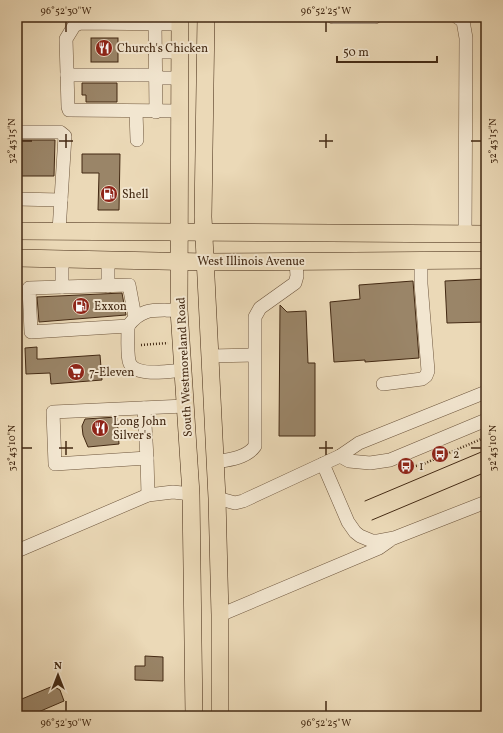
<svg xmlns="http://www.w3.org/2000/svg" width="503" height="733" viewBox="0 0 503 733" font-family="Vollkorn,serif">
<rect width="100%" height="100%" fill="#ebd9b7"/>
<filter id="stains"><feTurbulence type="fractalNoise" baseFrequency=".005" numOctaves="4"/><feColorMatrix values="0 0 0 0 .2 0 0 0 0 .09 0 0 0 0 .02 0 0 0 .5 -.17"/></filter>
<radialGradient id="worn" r=".72"><stop offset=".6" stop-color="#630" stop-opacity="0"/><stop offset="1" stop-color="#630" stop-opacity=".3"/></radialGradient>
<g fill="#9a8568" stroke="#432913">
<rect x="91" y="38" width="27" height="24"/>
<path d="M82,83h35v19h-31v-7h-4z"/>
<path d="M17,140h38l-1,36h-37z"/>
<path d="M82,154h38l-1,56h-21l1,-37h-17z"/>
<path d="M486,279v43l-39,1 -2,-42z"/>
<path d="M413,281l6,77 -54,4v-2l-31,2 -4,-60 30,-3 -1,-14z"/>
<path d="M122,293l4,22 -87,7 -2,-25z"/>
<path d="M280,305l7,7 19,-1 2,52h7v73h-36z"/>
<path d="M37,347v12h4l59,-4 2,25 -51,4 -1,-11 -24,1 -1,-26z"/>
<path d="M117,417l2,27 -31,3 -5,-12 -1,-9 3,-7z"/>
<path d="M145,656l18,1v24l-28,-1v-14h10z"/>
<path d="M53,686l7,4 4,11 -35,15h-12v-15z"/>
</g>
<g fill="none" stroke-linecap="round" stroke-linejoin="round">
<g stroke="#6d553c" stroke-width="14">
<g id="minor">
<path d="M333,17h42"/>
<path d="M457,17l6,4 3,17 -1,196"/>
<path d="M155,24l1,88"/>
<path d="M155,52h25"/>
<path d="M67,75h83l13,3h17"/>
<path d="M180,111l-111,-1 -1,-3 -2,-68 8,-13 6,-3 100,1"/>
<path d="M136,112l1,28"/>
<path d="M17,132h43l5,4 -6,95"/>
<path d="M17,199l44,1"/>
<path d="M62,259v28l-33,1 2,44 97,-6c15,-20 28,-15 51,-16"/>
<path d="M108,260v26"/>
<path d="M62,287l67,-2 6,32"/>
<path d="M128,326c0,10 -1,25 1,35 4,17 41,10 54,9"/>
<path d="M211,356l43,-1"/>
<path d="M383,384l39,-5 4,-3 2,-5 -7,-87v-24"/>
<path d="M144,408l3,50"/>
<path d="M340,456l9,5 21,2 20,-3 96,-40"/>
<path d="M215,462c13,-2 32,-4 40,-16v-129l5,-9 35,-25 2,-7 -1,-15"/>
<path d="M323,464l25,58 7,10 5,4 12,5h6l16,-3 92,-36"/>
<path d="M148,495l-1,-37 -92,6 -2,-52 132,-6"/>
<path d="M217,498l18,5 8,-2 97,-45 19,-13 127,-51"/>
<path d="M17,551l131,-56 25,-3 18,2"/>
<path d="M220,615l159,-67 10,-7"/>
</g>
</g>
<g stroke="#432913" stroke-width="18">
<g id="major">
<path d="M180,17l-1,293 12,184 3,222"/>
<path d="M206,17l-3,200 14,281 3,117v101"/>
<path d="M17,231l469,3"/>
<path d="M17,258l189,4 280,-2"/>
</g>
</g>
<g stroke="#432913" stroke-width="2.5" stroke-dasharray="1 2" stroke-linecap="butt">
<path d="M141,345l27,-2"/>
<path d="M410,467l11,-2 65,-28"/>
</g>
<use href="#minor" stroke="#f2e6d0" stroke-width="13"/>
<use href="#major" stroke="#ebd9b7" stroke-width="17"/>
<g stroke="#432913" stroke-width="1">
<path d="M365,501l121,-51"/>
<path d="M372,520l114,-48"/>
</g>
</g>
<path fill="none" stroke="#432913" stroke-width="1.5" d="M66,22v10M326,22v10M66,134v14M326,134v14M22,141h10M59,141h14M319,141h14M471,141h10M66,441v14M326,441v14M22,448h10M59,448h14M319,448h14M471,448h10M66,701v10M326,701v10"/>
<defs>
<g id="restaurant-disc" transform="scale(0.9)"><circle r="9.5" fill="#8f2418" stroke="#f2e6d0"/><path d="M-5-6h1v4h1v-4h1v4h1v-4h1v5L-1.5 .5V6h-2V.5L-5-1ZM5-6V6H3V1.5H1.5Q1.5-4 5-6Z" fill="#fff"/></g>
<g id="fuel-disc" transform="scale(0.9)"><circle r="9.5" fill="#8f2418" stroke="#f2e6d0"/><path d="M-5.5-6h7V0h2V4h1.3V-2.5L3-4.5l.8-.8L6-3V5H2.5V1h-1V6h-7ZM-4.2-4.7v3.2H.2V-4.7Z" fill="#fff"/></g>
<g id="supermarket-disc" transform="scale(0.9)"><circle r="9.5" fill="#8f2418" stroke="#f2e6d0"/><path d="M-6-5.5h2.5l.6 2H6L4.5 2H-2.5L-4.4-4H-6ZM-1.5 3.2a1.3 1.3 0 1 0 .1 0ZM3 3.2a1.3 1.3 0 1 0 .1 0Z" fill="#fff"/></g>
<g id="bus-disc" transform="scale(0.9)"><circle r="9.5" fill="#8f2418" stroke="#f2e6d0"/><path d="M-5-6H5V4H4V6H2V4H-2V6H-4V4H-5ZM-3.5-4V0h7V-4ZM-3.5 1.2v1.5H-2V1.2ZM2 1.2v1.5H3.5V1.2Z" fill="#fff"/></g>
</defs>
<g fill-rule="evenodd">
<use href="#restaurant-disc" x="104" y="48"/>
<use href="#fuel-disc" x="109" y="194"/>
<use href="#fuel-disc" x="81" y="306"/>
<use href="#supermarket-disc" x="76" y="372"/>
<use href="#restaurant-disc" x="100" y="428"/>
<use href="#bus-disc" x="440" y="454"/>
<use href="#bus-disc" x="406" y="466"/>
</g>
<g text-anchor="middle" stroke-width="4" stroke-linejoin="round" paint-order="stroke">
<g font-size="12" fill="#432913" stroke="#f2e6d0" text-anchor="start">
<text x="117" y="52">Church's Chicken</text>
<text x="122" y="198">Shell</text>
<text x="94" y="310">Exxon</text>
<text x="89" y="376">7-Eleven</text>
<text x="113" y="425">Long John<tspan x="113" dy="14">Silver's</tspan></text>
<text x="453" y="458">2</text>
<text x="419" y="470">1</text>
</g>
<g font-size="12" fill="#432913" stroke="#f2e6d0">
<text x="251" y="265">West Illinois Avenue</text>
<text transform="translate(184 367) rotate(-93)" y="4">South Westmoreland Road</text>
</g>
</g>
<rect width="503" height="733" fill="none" stroke="#ebd9b7" stroke-width="44"/>
<g transform="translate(58 675)" stroke="#f2e6d0" stroke-width="3" paint-order="stroke">
<path d="M0-3L7 15L0 10L-7 15Z" fill="#432913"/>
<text y="-6" font-size="11" font-weight="bold" text-anchor="middle" fill="#432913">N</text>
</g>
<path d="M337 56v6h100v-6" fill="none" stroke="#432913" stroke-width="2"/>
<text x="343" y="56" font-size="12" fill="#432913" stroke="#f2e6d0" stroke-width="3" paint-order="stroke">50 m</text>
<rect x="22" y="22" width="459" height="689" fill="none" stroke="#432913" stroke-width="1.5"/>
<g font-size="10" text-anchor="middle" fill="#432913">
<text x="66" y="14">96°52'30"W</text>
<text x="326" y="14">96°52'25"W</text>
<text transform="translate(11 141) rotate(-90)" y="4">32°43'15"N</text>
<text transform="translate(492 141) rotate(-90)" y="4">32°43'15"N</text>
<text transform="translate(11 448) rotate(-90)" y="4">32°43'10"N</text>
<text transform="translate(492 448) rotate(-90)" y="4">32°43'10"N</text>
<text x="66" y="726">96°52'30"W</text>
<text x="326" y="726">96°52'25"W</text>
</g>
<rect width="100%" height="100%" filter="url(#stains)"/>
<rect width="100%" height="100%" fill="url(#worn)"/>
</svg>
